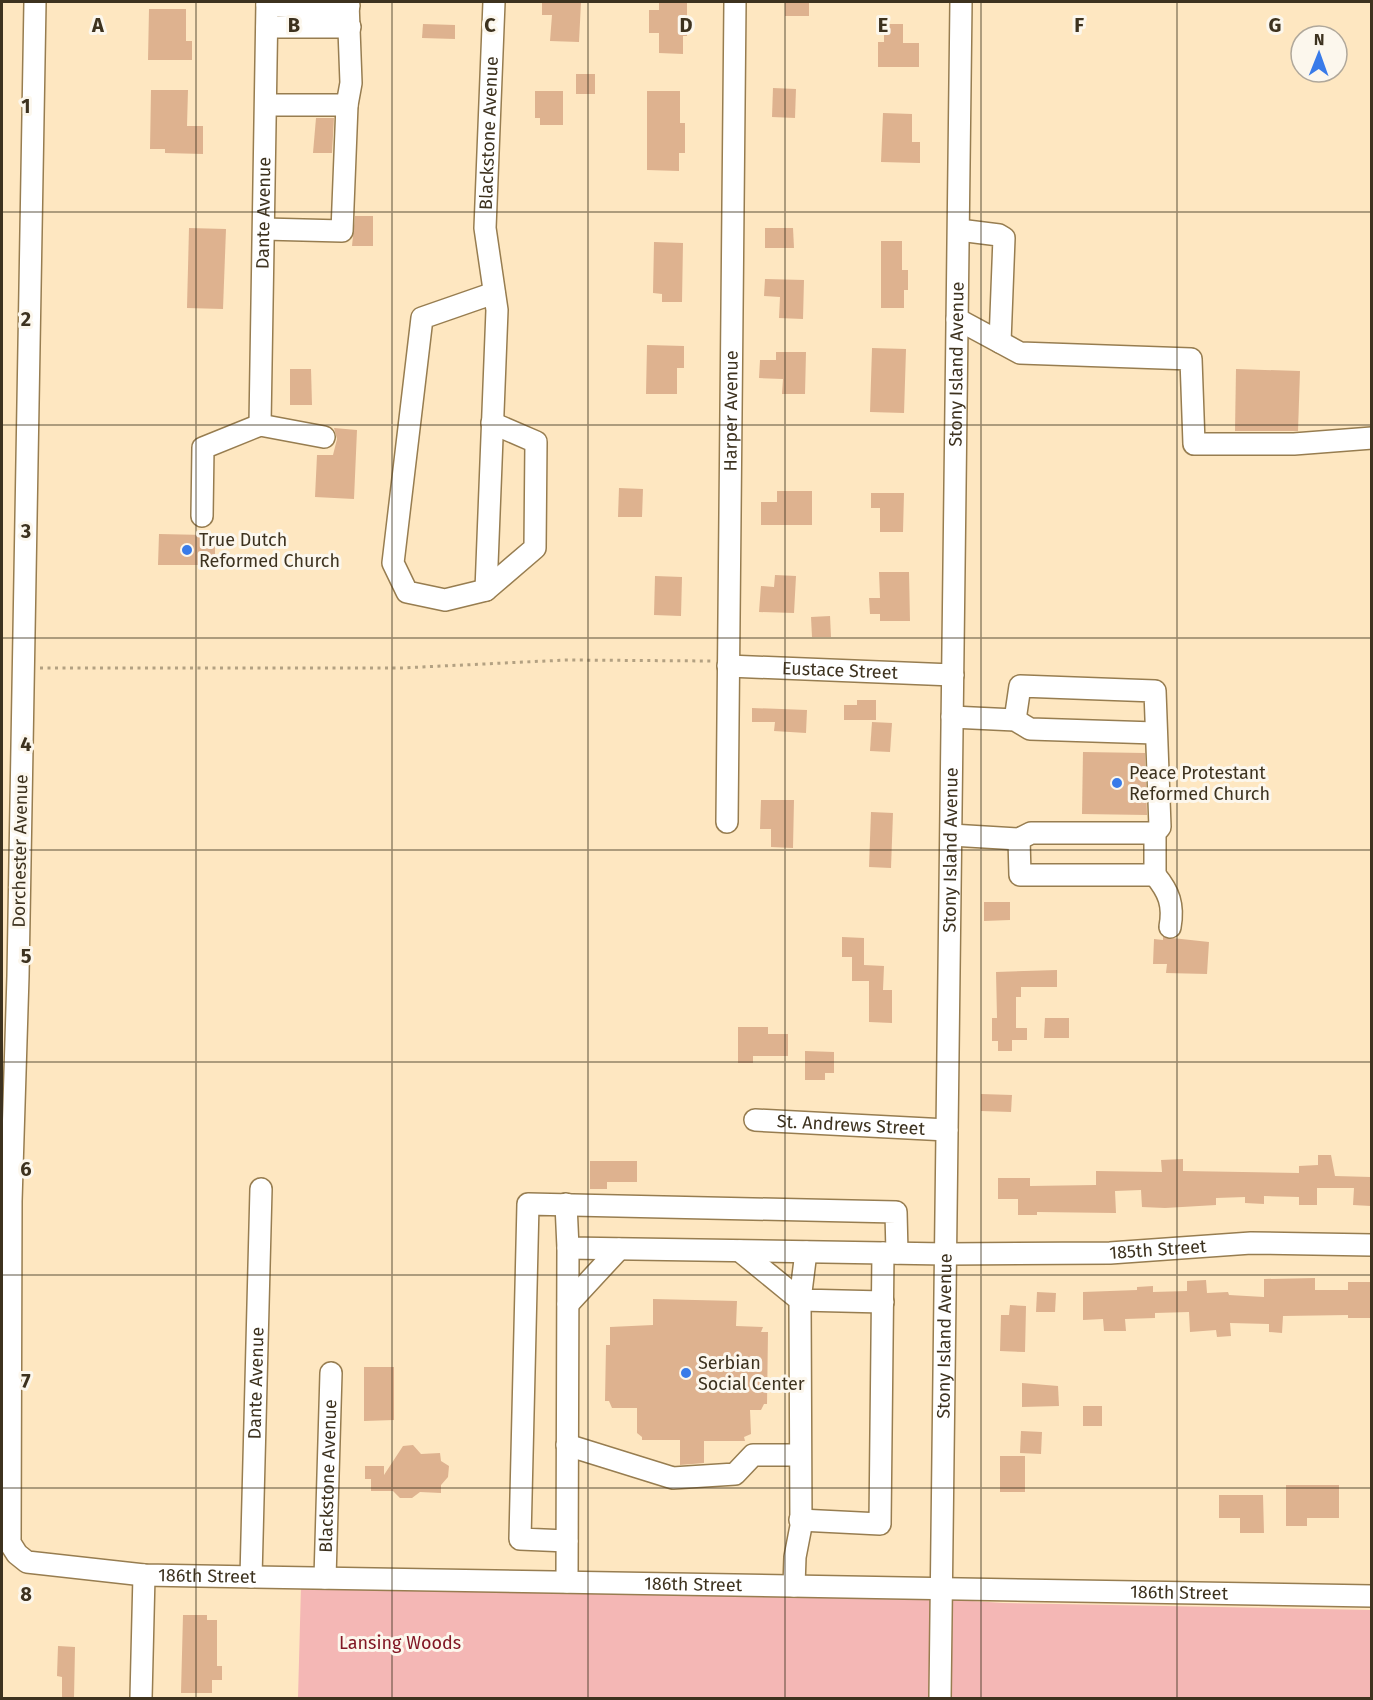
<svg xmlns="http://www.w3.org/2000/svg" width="1373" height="1700" viewBox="0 0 1373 1700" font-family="'Fira Sans',sans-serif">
<rect width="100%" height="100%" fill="#fee7c1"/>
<path fill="#f4b7b5" d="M301,1586l610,11 92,6 368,7v88h-1073z"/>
<g fill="#deb28f">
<path d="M542,2h39l-2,40 -29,-1 2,-26h-10z"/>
<path d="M659,2h28v34h-4v18l-24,-1v-20h-10v-23h10z"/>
<rect x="785" y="2" width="24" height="14"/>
<path d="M149,9h37v32h6v19h-44z"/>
<path d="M423,24l32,1v14l-33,-1z"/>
<path d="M884,24h19v19h16v24h-41v-25h6z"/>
<rect x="576" y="74" width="19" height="20"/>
<path d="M773,88l23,1 -1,29 -23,-1z"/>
<path d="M151,90h37l-1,36h16v28l-38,-1v-4h-15z"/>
<path d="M535,91h28v34h-23v-7h-5z"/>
<path d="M647,91h33v32h5v30h-6v18l-32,-1z"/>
<path d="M883,113l29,1v28h8v21l-39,-1z"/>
<path d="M316,118h18l-2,35h-19z"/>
<path d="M355,216h18v30h-21z"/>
<path d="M189,228l37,1 -3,80 -36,-1z"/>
<path d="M765,228h28l1,20h-29z"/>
<path d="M881,241h21v29h6v20h-4v18h-23z"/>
<path d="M654,242l29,1 -1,59h-20v-8l-9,-1z"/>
<path d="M765,279l39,1 -1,39 -24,-1 1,-21 -16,-1z"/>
<path d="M647,345l37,1v22h-7v26h-31z"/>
<path d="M872,348l34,1 -2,64 -34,-1z"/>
<path d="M776,352h30l-1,42h-23l1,-15 -24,-1 1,-18h16z"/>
<path d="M290,369h21l1,36h-22z"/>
<path d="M1236,369l64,2 -2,60h-63z"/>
<path d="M334,428l23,2 -3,69 -39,-2 2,-42h16l4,-16z"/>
<path d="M619,488l24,1 -1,28h-24z"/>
<path d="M777,491h35v34h-51v-23h16z"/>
<path d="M871,493h33l-1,39h-23v-24h-9z"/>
<path d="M159,534l46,1v9h10v13l-10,-1v9h-47z"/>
<path d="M879,572h30l1,49h-30v-7h-10l-1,-16h11z"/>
<path d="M775,575l21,1 -2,37 -35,-1 2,-26 13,1z"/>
<path d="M655,576l27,1 -1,39 -27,-1z"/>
<path d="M830,616l1,21h-19l-1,-20z"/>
<path d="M857,700h19v20h-32v-15h13z"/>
<path d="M752,708l55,2 -1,23 -32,-2 1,-9h-23z"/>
<path d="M872,722l20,1 -2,29 -20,-1z"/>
<path d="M1083,752l62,1 2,62 -65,-1z"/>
<path d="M761,800h33l-1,48 -22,-1v-18h-11z"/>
<path d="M871,812l22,1 -2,55 -22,-1z"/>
<path d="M984,902h26v18l-26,1z"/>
<path d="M842,937l22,1v27l20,1 -1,24h9v33l-23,-1v-41h-17v-24h-10z"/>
<path d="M1163,937l46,5 -2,32 -41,-1 1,-9h-14l1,-25 9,1z"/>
<path d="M1057,970v17h-36v10h-5v31h11v12h-15v11h-14v-10h-6v-23h5l-1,-46z"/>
<path d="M1045,1018h24v20h-25z"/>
<path d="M738,1027h30v7h20v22h-35v7h-15z"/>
<path d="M805,1051l29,1v21h-9v7h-20z"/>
<path d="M981,1094l31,1 -1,17 -30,-1z"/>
<path d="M1318,1155h13l4,21 36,1v29l-18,-1 1,-17h-37v17h-18v-8l-35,-1v8l-19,-1v-6l-29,1v7l-51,3 -23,-1 -1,-17 -26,1 1,22 -79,-1v3h-19v-16h-20v-21h32v8l66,-1v-14l66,1 -1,-12 22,-1v12l116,2v-7l19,-1z"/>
<path d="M590,1161h47v21h-30v7h-17z"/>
<path d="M1315,1278v12h33v-8h23v36h-23v-3l-65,1 -1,17 -13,-1v-8l-39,-1 1,13 -14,1 -1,-7 -26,2 -1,-20 -34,1v5l-30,1 1,12h-22l-1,-12 -20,1v-28l54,-2v-3l16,-1v6l34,-1v-10l19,-1 1,13 21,-1 1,3 35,2v-18z"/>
<path d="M1037,1292l19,1 -1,19h-19z"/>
<path d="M653,1299l84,2 -1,25 27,1 -2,5h7l-1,72h-3l-3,6h-11l1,24 -7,3 1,4h-41v22l-24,2v-25h-38v-3l-5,-4v-25h-25l-3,-7h-4l1,-56h4v-18l43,-2z"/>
<path d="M1010,1305l16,1 -1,46 -25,-1 1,-36h8z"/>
<path d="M364,1367h30v53l-30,1z"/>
<path d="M1022,1383l36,3 1,20 -37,1z"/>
<rect x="1083" y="1406" width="19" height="20"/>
<path d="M1021,1431l21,1 -1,22 -21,-1z"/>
<path d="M413,1445l8,9 19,-1 1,8 8,5 -1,11 -7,8v8l-21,-1 -8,6h-12l-7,-7h-22v-12h-6v-13h19v9l19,-29z"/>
<rect x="1000" y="1456" width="25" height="36"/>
<path d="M1286,1485h53v33h-32v8h-21z"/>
<path d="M1219,1495h44l1,38h-24v-15h-21z"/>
<path d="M183,1615h24v5h10v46h5v14h-10v13h-31z"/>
<path d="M58,1646l17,1 -1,51h-12v-21l-5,-1z"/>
</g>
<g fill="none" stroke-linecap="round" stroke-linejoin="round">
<g stroke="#977d50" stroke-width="24">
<g id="minor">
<path id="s1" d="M35,2l-17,974 -7,225 -1,342 7,11 10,8 117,13 1228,21"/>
<path d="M267,5l42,3 40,-2"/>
<path d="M267,27h83"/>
<path d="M347,105l4,-22 -3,-81"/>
<path d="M264,229l78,2 5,-126h-81"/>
<path d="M959,230l40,5 5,3 -4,104"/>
<path d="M957,319l63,34 171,6 3,85h100l78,-6"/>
<path d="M492,423l44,19 -1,106 -49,42 -41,10 -38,-8 -14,-29 29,-245 72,-25"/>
<path id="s2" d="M260,425l7,-423"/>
<path d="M202,516l1,-68 57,-23 64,12"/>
<path id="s3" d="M486,590l11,-280 -12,-82 9,-226"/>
<path id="s4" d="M728,666l225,9"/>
<path d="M952,717l63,3 15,9 125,4"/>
<path d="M1015,720l5,-34 135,5 5,136 -5,6v42h-135l-1,-36"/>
<path id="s5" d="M727,822l8,-820"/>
<path d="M951,835l68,4 12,-6h124"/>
<path d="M1155,875c14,17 19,30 15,52"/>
<path id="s6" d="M755,1120l192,10"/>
<path id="s7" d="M566,1204l2,44 378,6 164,-1 141,-10 121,2"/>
<path d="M740,1251l60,49 1,226 -6,31 -1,29"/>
<path d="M806,1252l-6,48 83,2"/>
<path d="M568,1304l51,-55"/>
<path d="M567,1445l106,33 62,-4 18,-19h47"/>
<path d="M800,1520l80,4 3,-271"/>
<path d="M567,1541l-47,-2 8,-335 368,8 1,41"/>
<path id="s8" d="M251,1577l10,-388"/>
<path id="s9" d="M325,1578l6,-205"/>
<path d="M567,1582l1,-334"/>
<path d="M141,1698l3,-123"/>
<path id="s10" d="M940,1698l21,-1696"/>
</g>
</g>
<path stroke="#b3a182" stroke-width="3" stroke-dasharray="3 4.5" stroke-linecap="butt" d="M40,668h361l165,-8 145,1"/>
<use href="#minor" stroke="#fff" stroke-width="21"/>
</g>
<path fill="none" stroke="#3d321f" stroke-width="1.5" stroke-opacity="0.55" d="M196,2v1696M392,2v1696M588,2v1696M785,2v1696M981,2v1696M1177,2v1696M2,212h1370M2,425h1370M2,638h1370M2,850h1370M2,1062h1370M2,1275h1370M2,1488h1370"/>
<g fill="#397be9" stroke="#fcf7ed" stroke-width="2">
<circle cx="187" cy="550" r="6"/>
<circle cx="1117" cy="783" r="6"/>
<circle cx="686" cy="1373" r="6"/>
</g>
<g text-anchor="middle" stroke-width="6" stroke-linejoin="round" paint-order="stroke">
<g font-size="18" fill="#3d321f" stroke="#fcf7ed">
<text dy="6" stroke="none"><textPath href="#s3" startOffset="458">Blackstone Avenue</textPath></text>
<text dy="6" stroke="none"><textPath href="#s2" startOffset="212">Dante Avenue</textPath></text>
<text dy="6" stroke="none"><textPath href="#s10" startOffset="1334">Stony Island Avenue</textPath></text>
<text dy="6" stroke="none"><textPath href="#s5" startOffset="411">Harper Avenue</textPath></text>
<text dy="6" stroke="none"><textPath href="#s4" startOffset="112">Eustace Street</textPath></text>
<text dy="6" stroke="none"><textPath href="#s10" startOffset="848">Stony Island Avenue</textPath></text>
<text transform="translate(20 851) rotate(-89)" y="6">Dorchester Avenue</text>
<text dy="6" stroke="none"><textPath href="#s6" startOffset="96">St. Andrews Street</textPath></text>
<text dy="6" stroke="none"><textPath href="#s7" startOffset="634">185th Street</textPath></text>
<text dy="6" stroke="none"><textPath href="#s10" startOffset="362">Stony Island Avenue</textPath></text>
<text dy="6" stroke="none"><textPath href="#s8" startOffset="194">Dante Avenue</textPath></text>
<text dy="6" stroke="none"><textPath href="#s9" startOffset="102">Blackstone Avenue</textPath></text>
<text dy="6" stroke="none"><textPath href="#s1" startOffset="1748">186th Street</textPath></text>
<text dy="6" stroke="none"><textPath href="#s1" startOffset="2234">186th Street</textPath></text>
<text dy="6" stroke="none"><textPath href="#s1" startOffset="2720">186th Street</textPath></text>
</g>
<g font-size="18" fill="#3d321f" stroke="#fcf7ed" text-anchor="start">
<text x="199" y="546">True Dutch<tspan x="199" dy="21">Reformed Church</tspan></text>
<text x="1129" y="779">Peace Protestant<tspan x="1129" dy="21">Reformed Church</tspan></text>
<text x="698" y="1369">Serbian<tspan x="698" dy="21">Social Center</tspan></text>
</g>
<g font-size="18" fill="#821725" stroke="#fcf7ed">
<text x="400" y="1649">Lansing Woods</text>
</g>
</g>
<g font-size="20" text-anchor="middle" font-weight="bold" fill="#3d321f" stroke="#fcf7ed" stroke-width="6" stroke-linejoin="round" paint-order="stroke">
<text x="98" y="32">A</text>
<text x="294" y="32">B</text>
<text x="490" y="32">C</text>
<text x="686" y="32">D</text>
<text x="883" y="32">E</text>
<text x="1079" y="32">F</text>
<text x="1275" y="32">G</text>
<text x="26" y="113">1</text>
<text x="26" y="326">2</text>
<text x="26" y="538">3</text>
<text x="26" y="751">4</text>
<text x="26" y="963">5</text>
<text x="26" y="1176">6</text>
<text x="26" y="1388">7</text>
<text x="26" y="1601">8</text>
</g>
<rect width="1373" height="1700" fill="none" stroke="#3d321f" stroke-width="6"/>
<g transform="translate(1319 54) rotate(1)"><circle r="28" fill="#fcf7ed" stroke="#b0a89b" stroke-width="1.5"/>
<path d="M0-4.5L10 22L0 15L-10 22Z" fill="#397be9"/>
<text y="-9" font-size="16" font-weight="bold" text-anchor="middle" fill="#3d321f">N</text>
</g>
</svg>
